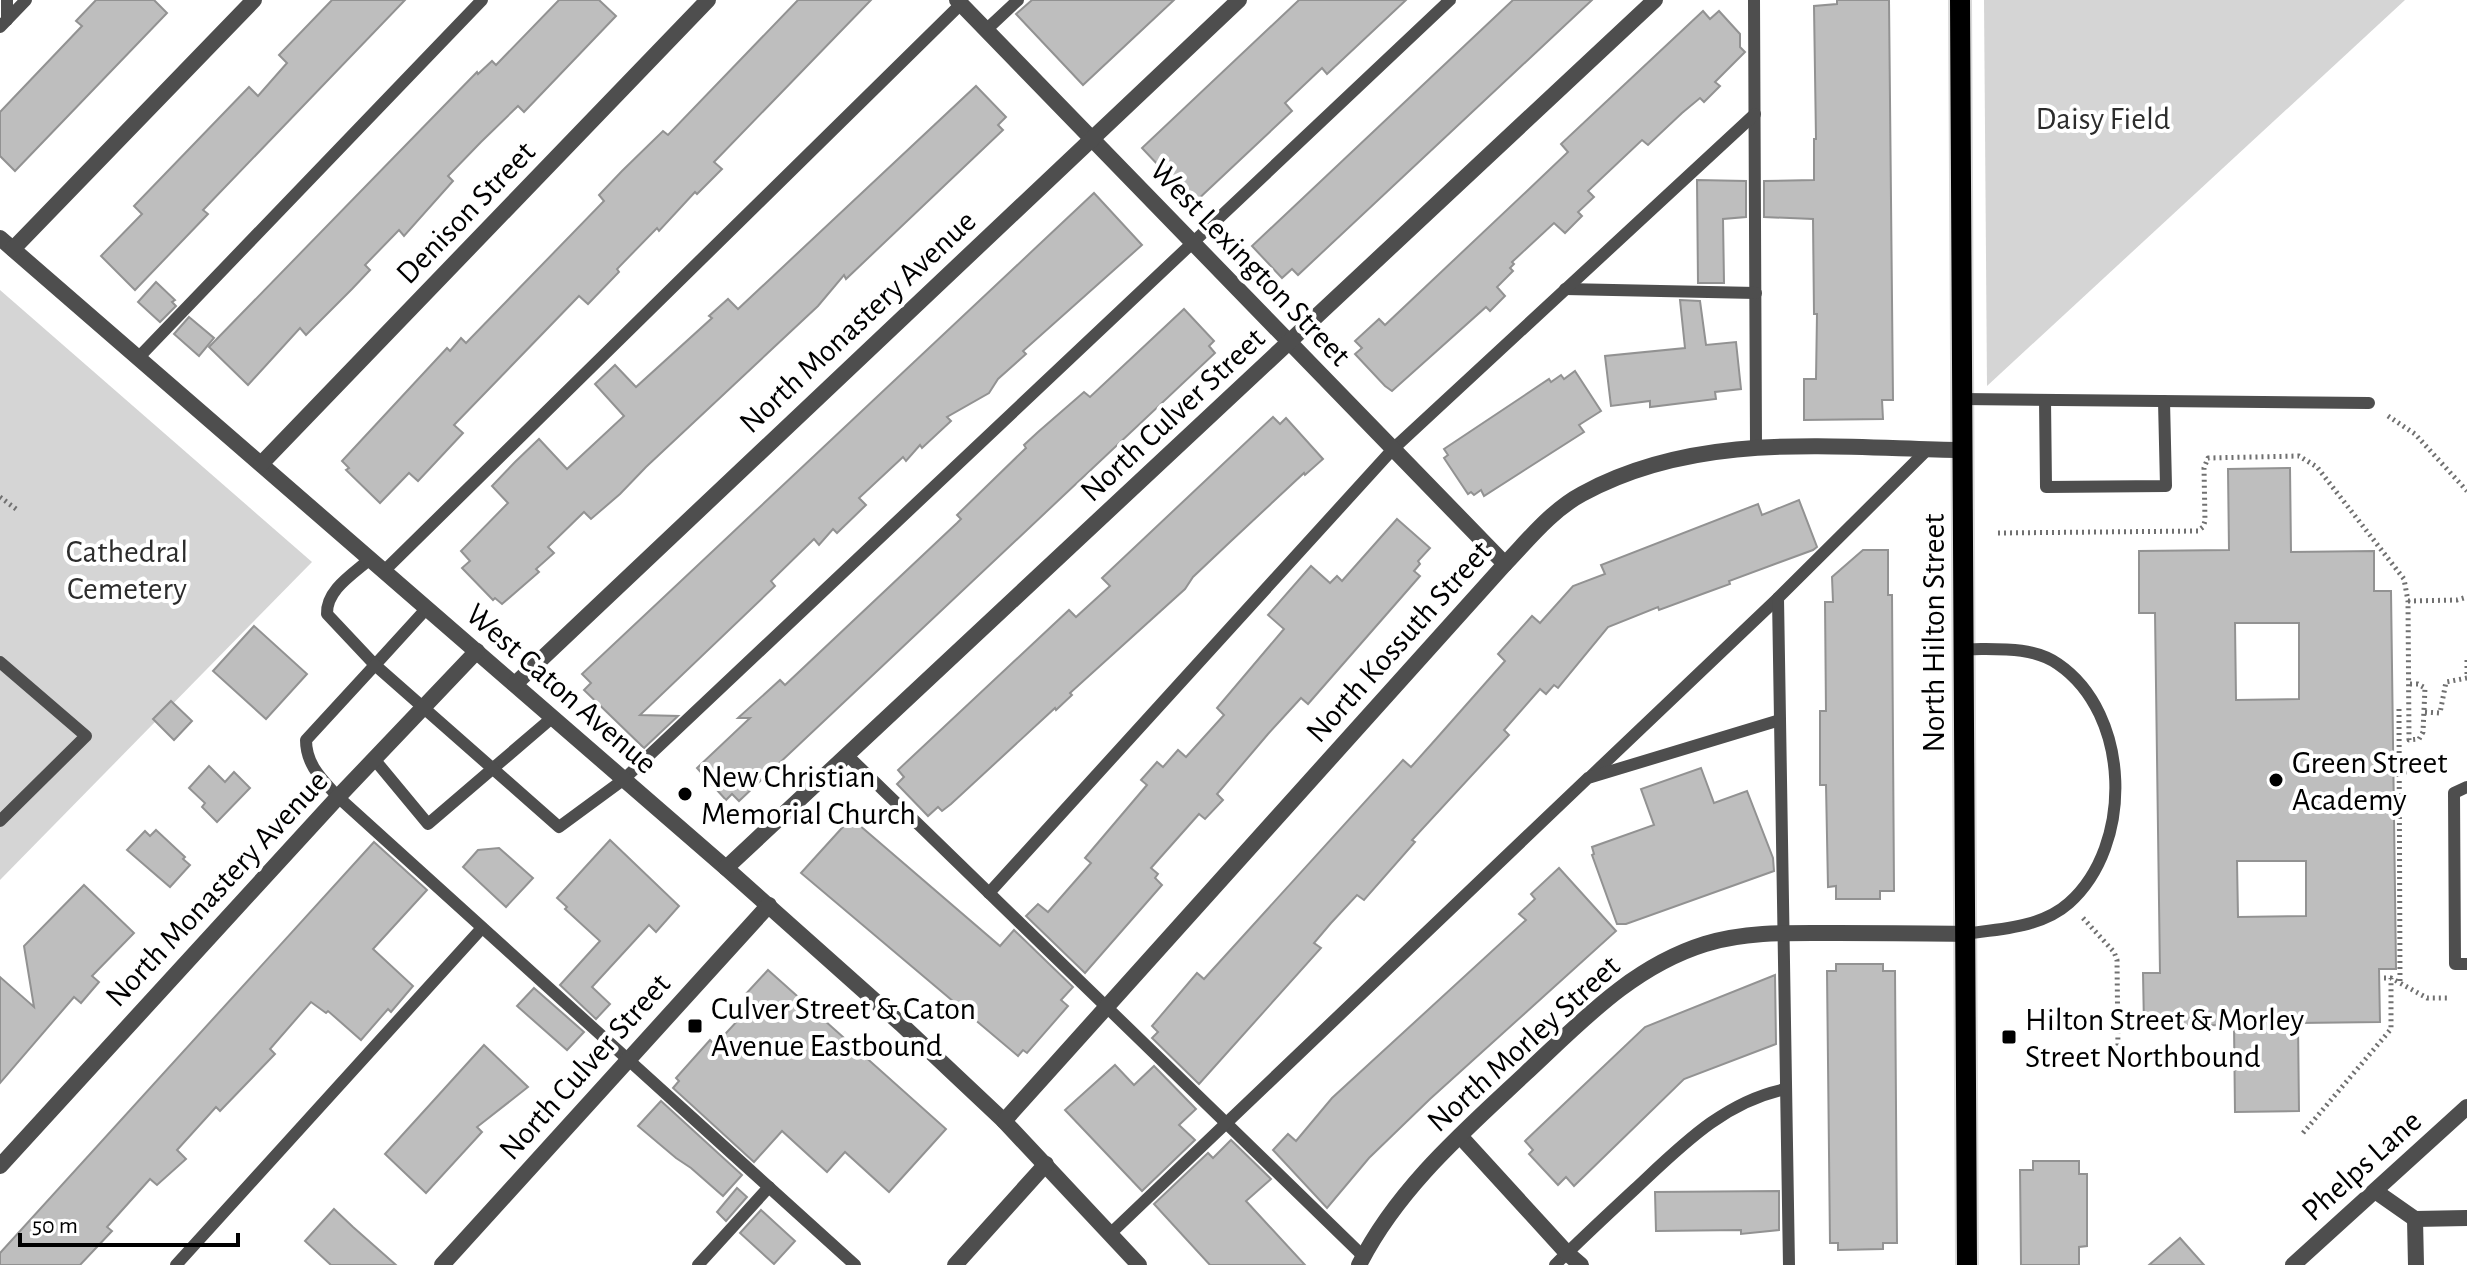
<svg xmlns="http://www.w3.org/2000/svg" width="2467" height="1265" viewBox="0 0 2467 1265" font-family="'Alegreya Sans',sans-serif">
<rect width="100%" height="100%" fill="#fff"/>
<g fill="#d5d5d5">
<path d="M1984,0h421l-418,386z"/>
<path d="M0,290l312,272 -312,318z"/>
</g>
<g fill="#bebebe" stroke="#929292" stroke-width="2" fill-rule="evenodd">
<path d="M96,0h58l13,13 -152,158 -15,-15v-44l82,-86 -6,-5z"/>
<path d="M332,0h73l-202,210 5,4 -73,76 -34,-34 41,-42 -8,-8 115,-119 9,9 29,-33 -8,-8z"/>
<path d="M559,0h40l17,16 -92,96 -6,-6 -37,36 -33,34 5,5 -49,55 -5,-6 -34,35 5,5 -18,19 -46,46 -6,-7 -52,57 -39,-38 268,-275 1,2 14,-13 4,4z"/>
<path d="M798,0h73l-157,162 8,7 -25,25 -2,-2 -36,39 -2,-3 -40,41 2,3 -31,32 -9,-8 -125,129 9,8 -29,31 -16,17 -9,-8 -29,30 -34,-33 3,-2 -7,-7 105,-113 3,3 11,-13 5,5 138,-142 -5,-6 23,-24 41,-40 5,4z"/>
<path d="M1032,0h142l-91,85 -67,-71z"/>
<path d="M1299,0h107l-79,74 -5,-6 -37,35 7,8 -98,92 -52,-55z"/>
<path d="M1513,0h79l-294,275 -6,-6 -10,9 -30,-32z"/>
<path d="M1837,0h52l4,400h-11l1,19 -79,1v-41h12l1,-65h-3l-1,-95 -49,-2v-36l50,-1v-41h2l-2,-133 23,-2z"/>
<path d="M1703,11l7,8 9,-8 21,23v13l5,5 -30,30 5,4 -16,16 -4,-4 -18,15 -34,32 -6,-5 -54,51 6,6 -16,15 4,4 -17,17 -11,-10 -42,39 2,2 -4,4 3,3 -16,16 8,9 -15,15 -4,-4 -94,84 -7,-5 -30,-32 7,-6 -7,-7 24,-22 6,6 141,-133 42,-40 -7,-8z"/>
<path d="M976,86l30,31 -8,8 5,5 -157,149 -2,-4 -26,31 -172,161 -26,27 -29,25 -7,-7 -36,35 6,6 -18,16 3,3 -37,32 -7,-6 -2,2 -31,-32 8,-7 -9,-10 47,-48 -16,-17 23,-24 24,-23 28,30 57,-53 -29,-32 20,-19 21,22 76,-69 -3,-2 19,-17 10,10z"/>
<path d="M1697,180l49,1v36l-23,2 1,64h-26z"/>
<path d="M1094,193l48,52 -119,106 3,3 -28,25 -9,14 -42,24 4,4 -29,27 -2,-3 -14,16 -3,-4 -44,41 7,7 -29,28 -4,-4 -14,16 -5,-6 -43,42 4,5 -135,129 38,1 -34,32 -60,-58 7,-7 -9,-9z"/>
<path d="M156,282l19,18 -3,2 4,4 -16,16 -22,-20z"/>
<path d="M1680,300l20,1 6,44 30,-3 5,47 -26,3 1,7 -66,8v-6l-39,5 -6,-50 80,-8z"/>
<path d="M1184,309l30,32 -5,5 6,7 -476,448 -7,-7 -6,6 -29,-32 53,-50h-12l42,-38 5,5 172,-162 4,-4 -4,-4 69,-67 -2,-3 14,-13 46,-40 6,5z"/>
<path d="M189,317l25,21 -15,18 -25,-22z"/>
<path d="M1575,371l26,40 -22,14 5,7 -100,64 -3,-6 -7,5 -3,-3 -3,2 -24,-36 4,-3 -4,-6 105,-70 2,3 10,-7 3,4z"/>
<path d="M1273,417l7,7 6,-6 37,41 -18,16 -1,-2 -74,69 -37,35 -8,12 -115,104 2,2 -16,15 -1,-2 -104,96 -9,7 -4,-4 -10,9 -31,-32 7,-7 -6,-7 171,-160 7,7 34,-31 -8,-8z"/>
<path d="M2290,468l1,84 83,-1v40h17l5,378h-17l1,53 -82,1 1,88 -64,1 -1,-87 -90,1 -1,-53h17l-5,-360h-16v-62l90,-1 -1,-81zM2235,623h64v76l-63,1zM2237,861h69v55l-68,1z"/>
<path d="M1799,500l18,47 -4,3 -84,31 1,3 -25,9 -46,17 -1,-3 -50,20 -50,61 -4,-3 -8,9 -6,-5 -36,41 5,5 -97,105 3,2 -51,58 -7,-5 -26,28 -17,20 7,5 -122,136 -47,-46 6,-6 -6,-6 45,-53 7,6 199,-219 8,7 25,-28 69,-78 -7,-7 34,-38 8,7 33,-37 32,-12 -4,-9 157,-61 4,11z"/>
<path d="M1397,519l33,29 -12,13 2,3 -6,7 6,5 -112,128 -7,-6 -33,36 -51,60 6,6 -18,19 -6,-5 -48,54 7,6 -3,4 7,7 -77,88 -59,-57 12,-12 10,8 43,-49 -6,-5 62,-73 -6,-5 16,-18 6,5 15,-17 8,7 38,-42 -7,-7 67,-79 -16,-14 43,-49 19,17 7,-7 5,5z"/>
<path d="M1863,550h25v45h4l2,296h-14v8h-44v-13l-8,1 -2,-102h-6v-74h6l-1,-109h8l-1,-25z"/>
<path d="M254,626l53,48 -41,45 -53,-48z"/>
<path d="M171,701l21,20 -18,19 -21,-21z"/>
<path d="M209,766l16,16 9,-10 16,16 -33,34 -15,-15 3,-4 -16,-15z"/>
<path d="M1701,768l13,35 33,-12 26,67 1,13 -148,53h-9l-25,-69 2,-1 -2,-7 62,-22 -13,-36z"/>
<path d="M851,818l149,128 14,-16 59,57 -12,13 7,6 -41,47 -4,-3 -5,6 -217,-183z"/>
<path d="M156,830l29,27 -2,2 7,6 -20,22 -43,-37 18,-19 5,5z"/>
<path d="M610,840l69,66 -23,26 -7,-7 -57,62 18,17 -14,15 -36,-34 40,-44 -35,-32 2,-2 -10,-9z"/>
<path d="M374,842l53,48 -54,59 40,37 -22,26 -3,-3 -27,31 -33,-29 -2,2 -15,-11 -41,47 5,5 -55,57 -4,-4 -39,43 9,9 -29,26 -7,-6 -43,48 5,4 -32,34h-80v-12z"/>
<path d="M499,848l34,30 -27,29 -43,-40 15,-17z"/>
<path d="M1559,868l57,63 -186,168 -61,59 -42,50 -54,-58 15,-16 8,7 36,-43 194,-178 -7,-6 16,-15 -4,-5z"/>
<path d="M84,885l50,48 -42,43 7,6 -18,21 -7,-6 -74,86v-106l34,30 -10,-61z"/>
<path d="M1836,964h47v7h12l2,272h-14v6l-45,1v-7h-8l-3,-272h9z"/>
<path d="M768,970l178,159 -57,63 -44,-40 -18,20 -45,-41 -28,31 -81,-74 6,-7 -3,-3 34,-38 5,5 38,-41 -9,-8z"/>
<path d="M1775,975l1,69 -92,35 -110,107 -8,-9 -8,8 -29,-31 4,-4 -8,-9 120,-114z"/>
<path d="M534,988l50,44 -17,18 -50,-44z"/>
<path d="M484,1045l44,42 -51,40 5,5 -56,61 -41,-39z"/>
<path d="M1115,1065l19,20 20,-19 42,43 -17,16 16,15 -53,51 -77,-81z"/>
<path d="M661,1101l81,74 -19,21 -32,-28 -15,-10 -38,-32z"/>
<path d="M1231,1140l40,39 -25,22 59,64h-95l-56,-61 54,-51 5,5z"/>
<path d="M2033,1161h46v13h8v72l-8,1v18h-58l-1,-95h13z"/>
<path d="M737,1188l10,9 -21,24 -9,-9z"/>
<path d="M1779,1191v39l-38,4v-4l-85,1 -1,-39z"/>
<path d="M334,1209l19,18 43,38h-65l-26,-24z"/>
<path d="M761,1210l34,31 -21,23 -34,-31z"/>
<path d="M2180,1238l24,27h-55z"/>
</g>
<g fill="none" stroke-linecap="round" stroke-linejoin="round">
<g stroke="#dbdbdb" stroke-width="24">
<path id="primary" d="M1960,0l7,1265"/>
</g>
<g stroke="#707070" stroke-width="5" stroke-dasharray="2 4" stroke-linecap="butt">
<path d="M2388,416l27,18 52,57"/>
<path d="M0,497l16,12"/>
<path d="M1998,533l200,-2 5,-4 2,-6 -1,-53 4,-10 91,-2 18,11 87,112 4,22 1,139 10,-1 4,-7 2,-44 -7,-4h-9"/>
<path d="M2408,601l49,-1 10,-3"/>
<path d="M2467,660v14"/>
<path d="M2399,709l1,274"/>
<path d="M2425,712l15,1 6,-31 21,-4"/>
<path d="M2399,772l51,-1"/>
<path d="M2083,918l31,34 3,8 1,90"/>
<path d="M2384,978h7l36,20h22"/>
<path d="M2303,1133l88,-104v-51"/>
</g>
<g stroke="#4e4e4e" stroke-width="12">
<path d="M7,0v20"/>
<path d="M1754,0l2,446"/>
<path d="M0,27l26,-27"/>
<path d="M986,30l32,-30"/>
<path d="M1565,289l191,4"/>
<path d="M139,357l343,-357"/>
<path d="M1962,399l407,4"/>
<path d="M2045,400l1,87 120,-1 -2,-85"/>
<path d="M370,559c-17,15 -44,31 -43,55l48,51 52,-57"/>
<path d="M384,571l577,-567"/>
<path d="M1962,649c31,1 69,-4 96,15 73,50 76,181 11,239 -28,25 -70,26 -105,31"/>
<path d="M0,662l86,74 -86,85"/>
<path d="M847,755l516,501"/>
<path d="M374,759l54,65 125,-107"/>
<path d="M1591,776l187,-178"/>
<path d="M2467,787l-13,6 1,171h12"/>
<path d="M989,893l404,-444 362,-335"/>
<path d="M1110,1234l478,-456 192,-58"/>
<path d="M176,1265l306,-337"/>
<path d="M698,1265l71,-78"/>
<path d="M855,1265l-517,-468c-16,-18 -32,-32 -32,-57l69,-75 184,162 64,-47 827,-780"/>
<path d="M1555,1265c26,-26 53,-51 80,-76 45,-42 89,-88 151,-100"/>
<path d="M1789,1265l-11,-667 149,-148"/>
</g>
<g stroke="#4e4e4e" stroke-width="16">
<path d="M957,0l548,564"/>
<path d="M0,238l726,630 175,156 103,97 135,144"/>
<path d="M13,249l241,-249"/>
<path d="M261,464l447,-464"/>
<path d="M515,684l724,-684"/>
<path d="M726,868l929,-868"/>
<path d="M1004,1121l501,-557c23,-24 47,-54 77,-70 117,-64 252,-46 380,-44"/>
<path d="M1460,1136l107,117 14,12"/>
<path d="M0,1166l338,-369 139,-146"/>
<path d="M2375,1191l40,28 52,-1"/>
<path d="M2415,1219l1,46"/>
<path d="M442,1265l327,-360"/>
<path d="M955,1265l91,-101"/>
<path d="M1359,1265c38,-76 105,-134 166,-191 55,-51 106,-107 180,-130 43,-13 88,-11 132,-11 43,0 85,0 127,1"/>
<path d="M2293,1265l174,-158"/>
</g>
<use href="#primary" stroke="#000" stroke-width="20"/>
</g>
<g fill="#000" stroke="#fff" stroke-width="3">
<circle cx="2276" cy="780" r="8"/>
<circle cx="685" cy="794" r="8"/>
<rect x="687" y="1018" width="16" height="16" rx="4"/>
<rect x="2001" y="1029" width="16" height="16" rx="4"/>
</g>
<g text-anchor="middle" stroke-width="8" stroke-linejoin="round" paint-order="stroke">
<g font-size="32" fill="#2c2c2c" stroke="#fff">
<text x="2103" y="129">Daisy Field</text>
<text x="127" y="562">Cathedral<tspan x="127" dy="37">Cemetery</tspan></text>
</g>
<g font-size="32" fill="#000" stroke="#fff">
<text transform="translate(465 212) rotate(-46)" y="11">Denison Street</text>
<text transform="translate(1251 262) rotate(46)" y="11">West Lexington Street</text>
<text transform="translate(857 321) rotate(-43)" y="11">North Monastery Avenue</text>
<text transform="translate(1172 414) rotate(-43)" y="11">North Culver Street</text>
<text transform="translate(1933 633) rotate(-90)" y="11">North Hilton Street</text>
<text transform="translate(1398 641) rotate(-48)" y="11">North Kossuth Street</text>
<text transform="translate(562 688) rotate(41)" y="11">West Caton Avenue</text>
<text transform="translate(216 888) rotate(-47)" y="11">North Monastery Avenue</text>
<text transform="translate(1523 1043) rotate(-42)" y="11">North Morley Street</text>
<text transform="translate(584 1066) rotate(-48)" y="11">North Culver Street</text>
<text transform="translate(2361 1165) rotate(-42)" y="11">Phelps Lane</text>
</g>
<g font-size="32" fill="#000" stroke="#fff" text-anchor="start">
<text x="2292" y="773">Green Street<tspan x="2292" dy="37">Academy</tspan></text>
<text x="701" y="787">New Christian<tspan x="701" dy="37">Memorial Church</tspan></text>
<text x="711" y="1019">Culver Street &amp; Caton<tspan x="711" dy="37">Avenue Eastbound</tspan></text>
<text x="2025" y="1030">Hilton Street &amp; Morley<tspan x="2025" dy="37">Street Northbound</tspan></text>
</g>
</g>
<path d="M20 1233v12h218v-12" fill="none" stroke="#000000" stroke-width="4"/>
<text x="32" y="1233" font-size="24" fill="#000000" stroke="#ffffff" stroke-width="6" paint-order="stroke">50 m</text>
</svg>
